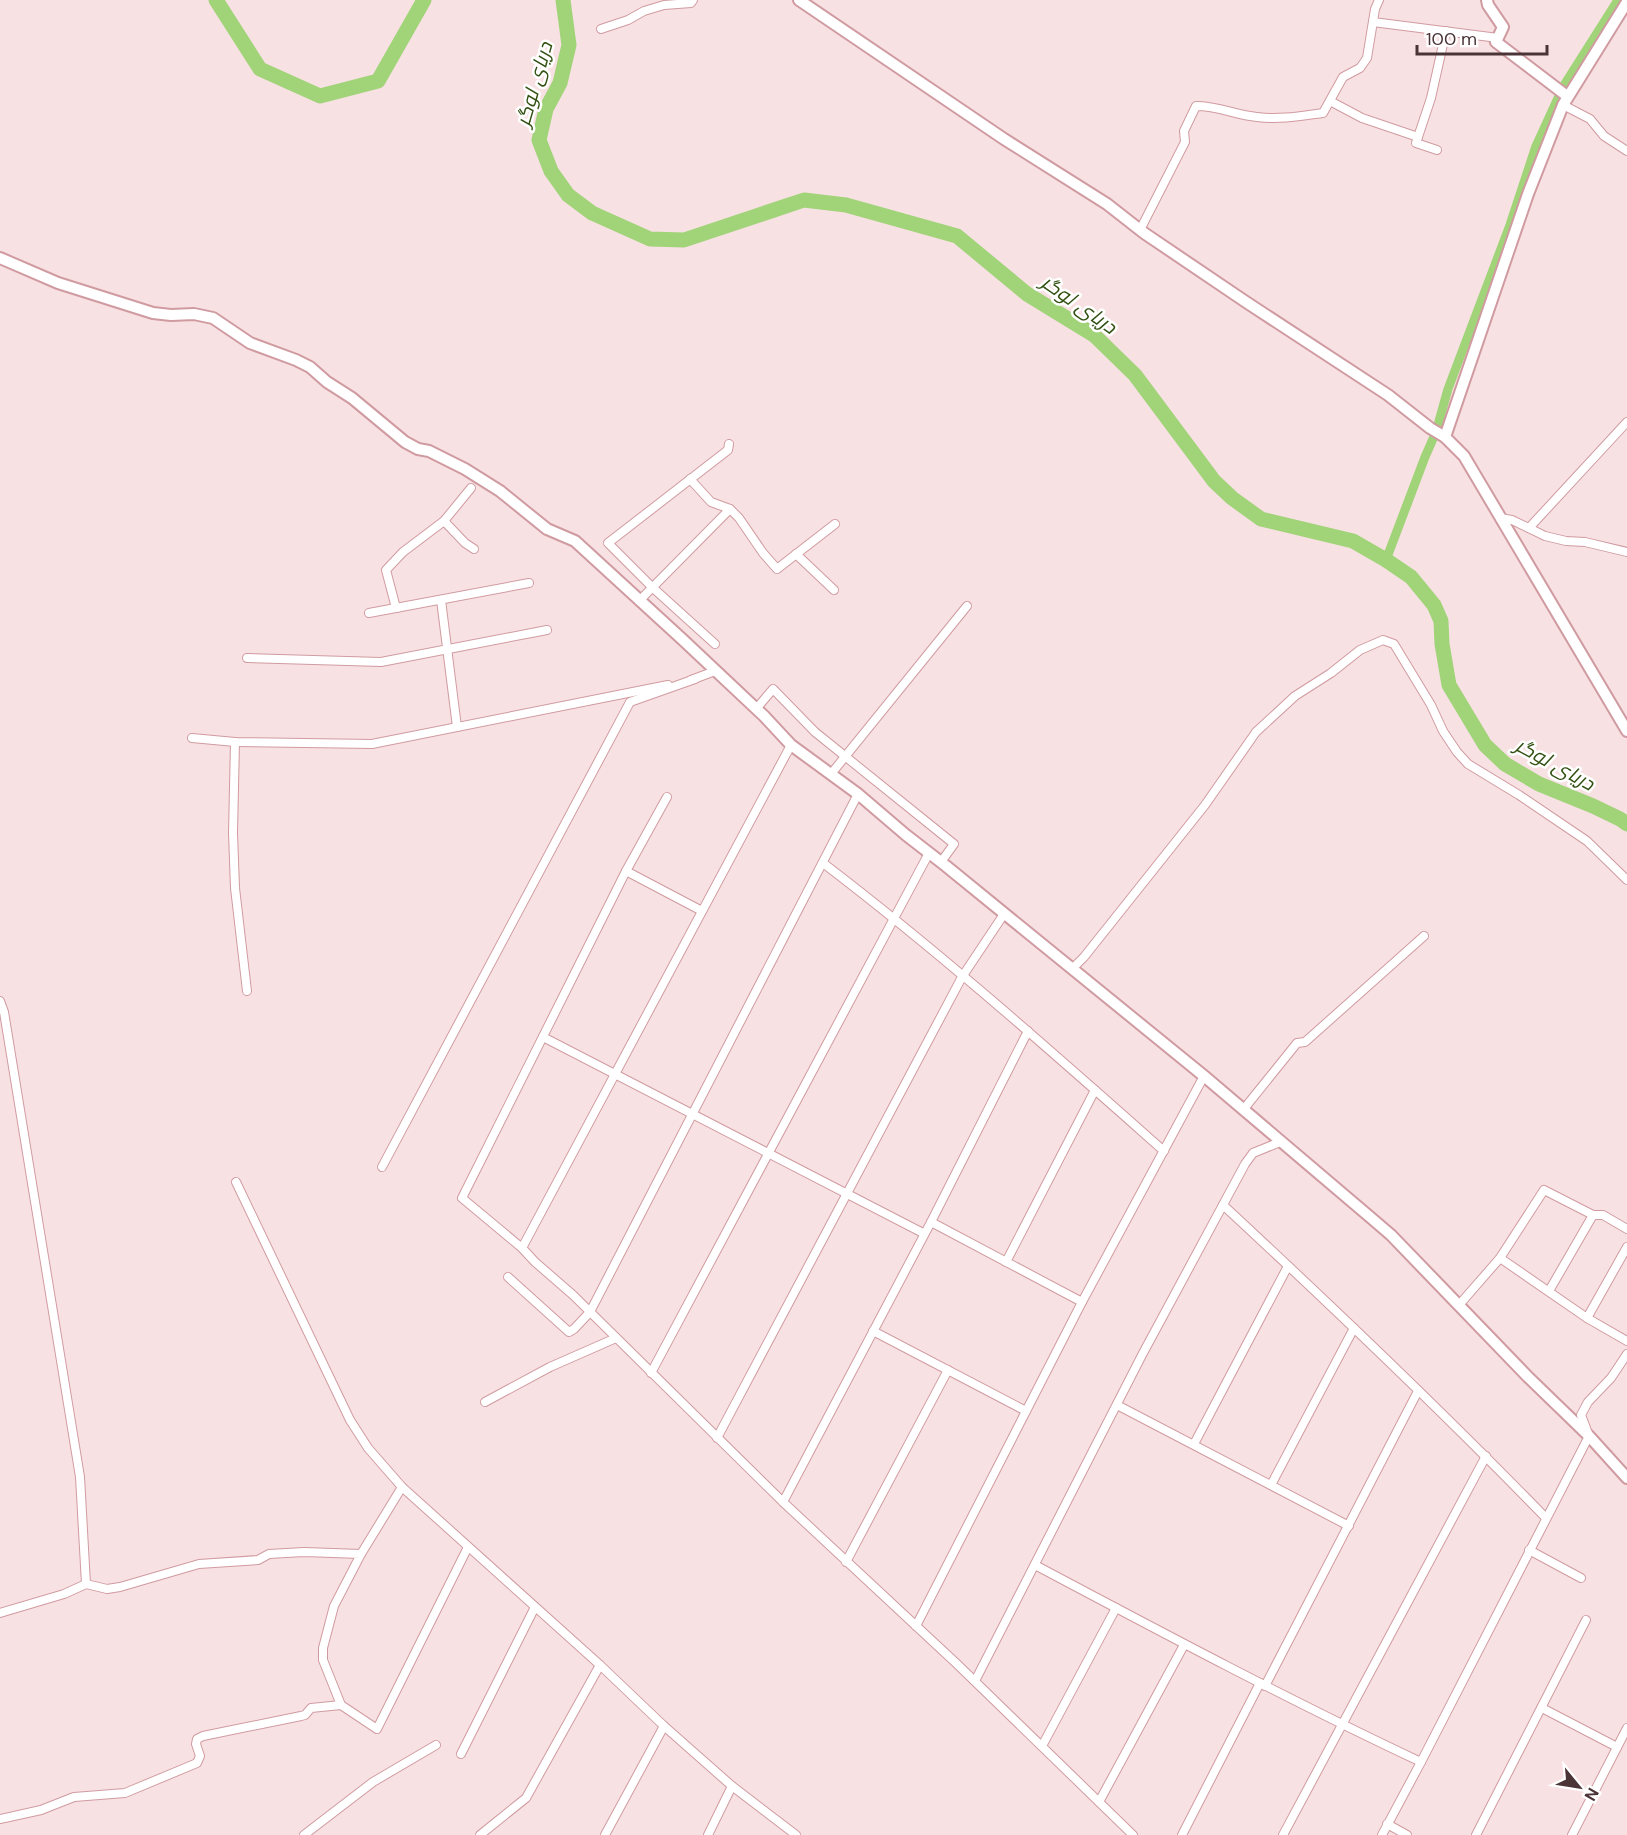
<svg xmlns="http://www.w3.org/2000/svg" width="1627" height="1835" viewBox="0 0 1627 1835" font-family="'DM Sans',Cairo,sans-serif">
<rect width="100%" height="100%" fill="#f8e1e3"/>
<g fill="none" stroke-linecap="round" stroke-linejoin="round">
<path stroke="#a1d379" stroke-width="9" d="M1386,560l39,-103 11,-25 12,-43 62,-164 26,-79 27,-59 55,-87"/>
<g stroke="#a1d379" stroke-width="15">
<path d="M216,0l44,69 60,27 58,-15 46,-81"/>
<path d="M563,0l6,45 -9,38 -14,26 -7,31 12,31 17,24 24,18 58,26 34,1 120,-40 42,5 111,31 70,58 67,41 41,40 79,106 18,17 29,21 92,22 33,19 25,17 23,28 7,16 1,23 7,41 36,60 20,19 34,20 54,22 27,13 7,5"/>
</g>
<g stroke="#d09ba0" stroke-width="10">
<g id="minor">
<path d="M1373,22l125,16"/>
<path d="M601,29l27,-9 16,-9 20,-6 27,-2 2,-3"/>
<path d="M1330,101l32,17 56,19"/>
<path d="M1563,105l27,14 14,17 23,15"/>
<path d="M1437,150l-21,-7 15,-45 15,-67"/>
<path d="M1140,230l45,-88 -1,-11 12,-25c23,0 39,9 61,11 22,3 44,-1 66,-4l20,-36 17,-9 7,-10 8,-49 4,-9"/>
<path d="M690,479l21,23 19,7 9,9 24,35 14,16 58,-45"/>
<path d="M1500,518l12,2 33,16 21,5 19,1 42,10"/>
<path d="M444,521l21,22 9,6"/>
<path d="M1529,528l98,-106"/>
<path d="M796,554l38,36"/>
<path d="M441,600l16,127"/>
<path d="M639,601l91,-92"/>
<path d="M396,608l-10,-38 17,-18 41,-31 27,-33"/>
<path d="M369,613l160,-30"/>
<path d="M715,644l-63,-57 -44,-44 120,-93 1,-6"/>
<path d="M247,658l134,4 166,-32"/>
<path d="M691,680l24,-9"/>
<path d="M756,709l17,-20 42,43 139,112 -13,18"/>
<path d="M192,738l43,4 137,2 296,-59"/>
<path d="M235,742l-2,91 2,55 12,103"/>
<path d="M831,774l136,-168"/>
<path d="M667,797l-41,74 -164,327 60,50 13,14 38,33 210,207 174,162 176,171"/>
<path d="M823,863c118,90 229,189 341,288"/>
<path d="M626,871l76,40"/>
<path d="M1072,969l12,-12 121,-152 51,-73 39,-36 36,-23 29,-23 23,-10 11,4 37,61 12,26 14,21 11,12 51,31 68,46 40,39"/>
<path d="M0,1001l4,11 76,465 6,107"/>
<path d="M543,1037l380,196"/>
<path d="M1243,1110l54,-67 8,-1 119,-106"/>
<path d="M382,1167l248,-465 65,-23"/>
<path d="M236,1182l114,238 18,28 34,39 198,178 64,61 68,60 64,49"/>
<path d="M1223,1205c110,102 218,205 323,313"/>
<path d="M931,1222l151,80"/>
<path d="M522,1248l269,-503"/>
<path d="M1500,1258l87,60 40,23"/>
<path d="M1006,1262l89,-172"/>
<path d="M508,1277l61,55 5,-3 16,-17 268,-518"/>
<path d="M1549,1291l44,-76"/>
<path d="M1459,1305l41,-47 44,-68 49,25h10l24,14"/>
<path d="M1587,1318l40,-71"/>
<path d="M873,1331l153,80"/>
<path d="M651,1373l278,-520"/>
<path d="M485,1402l65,-35 66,-29"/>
<path d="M1117,1405l232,121"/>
<path d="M717,1438l245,-461 42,-63"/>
<path d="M1194,1444l94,-178"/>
<path d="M1271,1485l83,-157"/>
<path d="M783,1502l148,-280 97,-191"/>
<path d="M1529,1550l52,28"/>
<path d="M361,1554l41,-67"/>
<path d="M846,1562l102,-192"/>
<path d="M1035,1565c128,68 256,136 386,197"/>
<path d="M0,1613l64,-19 22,-10 21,5 13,-2 79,-23 59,-4 11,-6 35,-2 57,2 -27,52 -11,42v12l18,45 36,24 91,-182"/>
<path d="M916,1626l166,-324 122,-226"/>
<path d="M975,1681l167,-326 103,-191 8,-11 27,-11"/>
<path d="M1265,1686l153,-295"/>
<path d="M1542,1708l75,39"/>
<path d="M1042,1746l74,-138"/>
<path d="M461,1754l74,-147"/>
<path d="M1099,1802l85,-157"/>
<path d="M0,1819l41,-9 33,-13 51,-4 72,-30 3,-7 -4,-12 1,-5 6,-3 98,-20 4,-1 6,-7 30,-3"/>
<path d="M1387,1824l20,11"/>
<path d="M304,1835l69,-53 63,-37"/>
<path d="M480,1835l46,-37 74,-133"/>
<path d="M605,1835l59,-109"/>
<path d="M708,1835l24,-49"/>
<path d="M1182,1835l78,-152"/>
<path d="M1283,1835l203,-379"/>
<path d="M1382,1835l39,-73 168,-326 -8,-21 7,-13 23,-24 16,-24"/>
<path d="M1476,1835l110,-215"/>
<path d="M1572,1835l55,-107"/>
</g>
</g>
<g stroke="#d09ba0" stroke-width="14">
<g id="tertiary">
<path d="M799,0l205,139 103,65 37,29 102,69 142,93 42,33 15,9 19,19 163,275"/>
<path d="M1487,0l1,5 15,22 -7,15 71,54"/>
<path d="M0,258l58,25 95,30 18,2 23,-1 19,4 37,25 46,17 14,7 17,15 25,16 53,44 13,7 11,2 36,18 35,22 47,38 28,12 107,98 82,77 27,29 67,49 48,41 40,31 258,210 166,141 21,18 137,142 61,59 38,42"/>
<path d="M1445,437l83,-243 35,-89 64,-103"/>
</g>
</g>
<use href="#minor" stroke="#fff" stroke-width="8"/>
<use href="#tertiary" stroke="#fff" stroke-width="10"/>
</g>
<g text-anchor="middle" stroke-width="5" stroke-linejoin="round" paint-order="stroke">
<g font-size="20" font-style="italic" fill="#315011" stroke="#fff">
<text transform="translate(534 84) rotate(-74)" y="7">دریای لوگر</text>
<text transform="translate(1079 304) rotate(35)" y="7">دریای لوگر</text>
<text transform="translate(1555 764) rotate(29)" y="7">دریای لوگر</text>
</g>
</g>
<g transform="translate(1579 1787) rotate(120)" stroke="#ffffff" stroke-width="4.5" paint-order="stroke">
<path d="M0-4.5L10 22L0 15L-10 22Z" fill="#4a3436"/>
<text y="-9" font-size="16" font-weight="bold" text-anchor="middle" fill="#4a3436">N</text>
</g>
<path d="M1417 45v9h130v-9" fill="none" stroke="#4a3436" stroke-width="3"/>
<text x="1426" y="45" font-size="18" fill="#4a3436" stroke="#ffffff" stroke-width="4.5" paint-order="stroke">100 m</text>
</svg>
